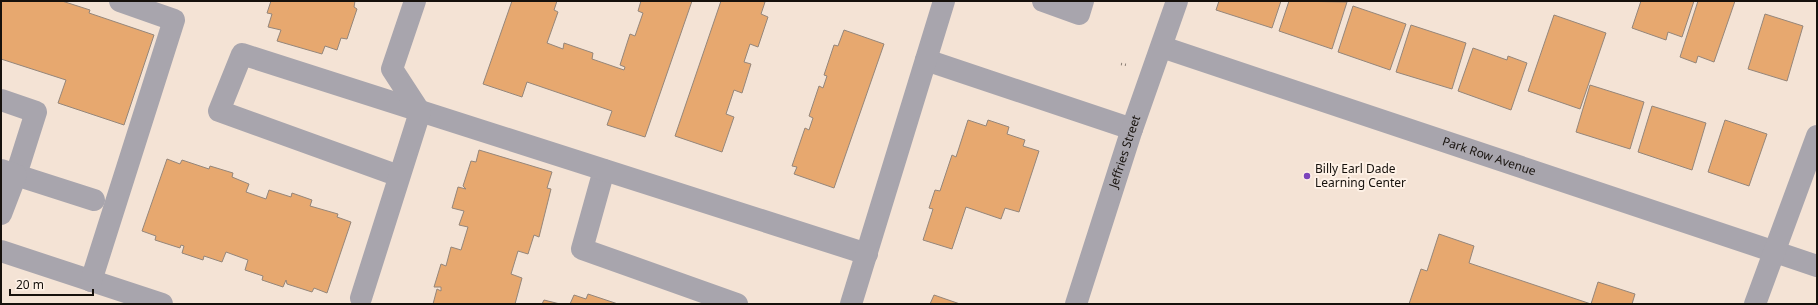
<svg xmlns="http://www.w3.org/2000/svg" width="1818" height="305" viewBox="0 0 1818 305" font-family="'Noto Sans',sans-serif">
<rect width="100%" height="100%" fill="#f4e3d5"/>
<g fill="#e7a86f" stroke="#95867a">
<path d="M1,1h61l28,9 -1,3 65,22 -30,90 -66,-22 8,-23 -65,-21z"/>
<path d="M271,1h84l-1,6 3,2 -10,30 -6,-1 -4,12 -12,-4 -3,8 -45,-13 4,-11 -13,-3 4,-13 -5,-1z"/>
<path d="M512,1h45l-3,9 4,2 -11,31 16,6 1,-6 29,10 -1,6 32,11 1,-3 -5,-2 10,-31 5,2 8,-23 -5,-2 3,-10h51l-47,136 -38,-12 5,-14 -85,-29 -5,15 -39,-13z"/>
<path d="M721,1h40l4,1 -4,12 7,3 -10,30 -8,-3 -6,18 7,2 -9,29 -8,-3 -8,24 8,3 -12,35 -47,-16z"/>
<path d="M1219,1h62l-9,27 -56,-18z"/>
<path d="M1289,1l58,1 -15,47 -53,-18z"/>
<path d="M1641,1h53l-12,36 -14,-5 -2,8 -34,-12z"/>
<path d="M1698,1h37l-21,61 -16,-6 -2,7 -16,-6z"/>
<path d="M1353,6l53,18 -16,46 -52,-18z"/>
<path d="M1765,14l38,12 -16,55 -39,-12z"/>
<path d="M1554,15l52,18 -26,76 -52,-18z"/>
<path d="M1411,25l55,18 -14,46 -56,-17z"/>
<path d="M844,30l40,14 -50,144 -40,-14 3,-7 -5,-1 13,-38 4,2 4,-12 -4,-2 10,-30 4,2 4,-12 -3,-1 10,-30 4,1z"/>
<path d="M1473,48l34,12 1,-4 19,7 -16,47 -53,-19z"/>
<path d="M1590,85l54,17 -14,47 -54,-17z"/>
<path d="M1652,106l54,17 -14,47 -54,-18z"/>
<path d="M968,120l18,6 2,-6 21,7 -2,7 18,6 -2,6 16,5 -20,61 -14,-4 -4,11 -35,-12 -14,42 -29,-9 10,-31 -4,-1 6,-18 5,1 12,-36 4,2z"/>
<path d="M1725,120l42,14 -18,52 -41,-14z"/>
<path d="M479,150l73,22 -5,16 4,1 -12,48 -5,-2 -6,19 -10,-3 -7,23 11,4 -7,26h-82l4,-15 4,2v-4h-7l7,-23 5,2 5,-19 10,3 7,-23 -9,-2 5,-14 -12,-3 6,-21 8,2 -3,-3 8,-25 5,1z"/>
<path d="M167,159l13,5 2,-4 27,9 1,-3 23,7 -1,4 17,7 -3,8 20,7 3,-9 22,7 1,-4 20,7 -2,6 28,8 -1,3 14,5 -24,71 -13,-5 -2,4 -25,-8 -1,-4 -3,7 -21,-7 1,-4 -18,-6 3,-10 -22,-8 -4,10 -18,-6 -1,4 -21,-7 2,-7 -3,-1 -1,3 -25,-8 1,-4 -14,-5z"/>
<path d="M1439,234l35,12 -5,17 122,41h-182l12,-35 6,2z"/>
<path d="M1598,282l37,12 -3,10h-41z"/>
<path d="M588,294l30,10h-48l4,-9 12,4z"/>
<path d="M934,295l26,9h-30z"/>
<path d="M544,300l16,4h-18z"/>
</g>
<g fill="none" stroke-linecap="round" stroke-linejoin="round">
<path stroke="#8d8278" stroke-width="2.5" stroke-dasharray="1 3" stroke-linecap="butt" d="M1121,64l6,1"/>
<g stroke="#a8a5ad" stroke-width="22">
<path d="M1043,1l36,13 4,-13"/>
<path id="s1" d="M1162,47l655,219"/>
<path d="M926,60l206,69"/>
<path d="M1,100l35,12 -20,63 78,25"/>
<path d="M1,170l15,5 -15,39"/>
<path d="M604,170l-22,79 155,55"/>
<path d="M399,176l-180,-65 23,-57 625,200"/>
<path d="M1,251l161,53"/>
<path d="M91,281l83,-261 -54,-19"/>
<path d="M361,298l59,-186 -28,-43 23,-68"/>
<path d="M851,304l93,-303"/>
<path id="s2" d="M1076,304l56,-175 45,-128"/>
<path d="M1755,304l62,-168"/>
</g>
</g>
<circle fill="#7c44bb" stroke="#fef1e6" stroke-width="1.5" cx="1307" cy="176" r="4"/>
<g text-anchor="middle" stroke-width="4" stroke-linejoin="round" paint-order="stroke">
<g font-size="12" fill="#16110c" stroke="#fef1e6">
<text dy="4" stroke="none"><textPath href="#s2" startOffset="160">Jeffries Street</textPath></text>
<text dy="4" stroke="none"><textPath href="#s1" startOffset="345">Park Row Avenue</textPath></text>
</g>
<g font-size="12" fill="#16110c" stroke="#fef1e6" text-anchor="start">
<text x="1315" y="173">Billy Earl Dade<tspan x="1315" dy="14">Learning Center</tspan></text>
</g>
</g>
<rect width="1818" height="305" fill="none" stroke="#16110c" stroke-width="4"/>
<path d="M10 289v6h83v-6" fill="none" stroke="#16110c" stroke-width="2"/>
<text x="16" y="289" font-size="12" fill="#16110c" stroke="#fef1e6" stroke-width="3" paint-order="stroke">20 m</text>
</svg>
